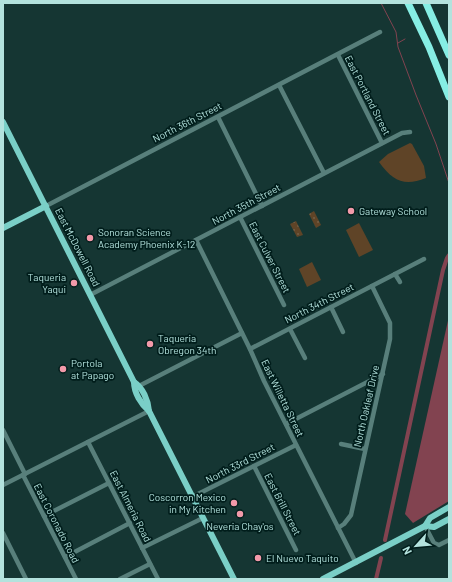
<svg xmlns="http://www.w3.org/2000/svg" width="452" height="582" viewBox="0 0 452 582" font-family="Barlow,sans-serif">
<defs>
<pattern id="grass-dots" width="8" height="8" patternUnits="userSpaceOnUse"><rect width="8" height="8" fill="#5f4427"/><path d="M2 2h.1M6 6h.1" fill="none" stroke="#745f46" stroke-width="1.8" stroke-linecap="round"/></pattern>
</defs>
<rect width="100%" height="100%" fill="#153633"/>
<g fill="url(#grass-dots)">
<path d="M314,211l7,14 -5,3 -7,-14z"/>
<path d="M296,221l7,14 -6,2 -7,-13z"/>
</g>
<g fill="#5f4427">
<path d="M410,143l2,1 12,22 2,12c-22,9 -33,3 -47,-16l9,-8z"/>
<path d="M359,223l14,27 -14,7 -13,-27z"/>
<path d="M312,262l9,18 -14,7 -8,-18z"/>
</g>
<path fill="#824350" d="M449,316v185l-36,22 -8,-9z"/>
<g fill="none" stroke-linecap="round" stroke-linejoin="round">
<g stroke="#824350" stroke-width="1">
<path d="M381,3l15,29 2,15 18,48 20,49 13,39"/>
<path d="M398,43l7,-4"/>
</g>
<g stroke="#824350" stroke-width="4">
<path d="M385,540l58,-270 4,-12 2,-3"/>
<path d="M376,579l5,-21"/>
</g>
<g stroke="#587f7b" stroke-width="4.5">
<path d="M338,55l44,88"/>
<path d="M279,85l45,88"/>
<path d="M218,117l44,89"/>
<path d="M46,206l334,-174"/>
<path d="M240,217l44,88"/>
<path d="M196,240l54,109 14,32 92,182"/>
<path d="M395,274l5,8"/>
<path d="M90,295l312,-162 8,-1"/>
<path d="M331,307l12,25"/>
<path d="M290,329l15,29"/>
<path d="M250,349l174,-90"/>
<path d="M137,387l105,-54"/>
<path d="M286,424l97,-50"/>
<path d="M3,430l22,44"/>
<path d="M88,442l70,137"/>
<path d="M341,444l24,5"/>
<path d="M254,466l42,84"/>
<path d="M23,475l53,104"/>
<path d="M3,485l146,-74"/>
<path d="M192,497l104,-52"/>
<path d="M44,516l65,-33"/>
<path d="M425,526l9,17 5,2 10,-5"/>
<path d="M338,528l6,-4 7,-9 39,-176v-16l-18,-37"/>
<path d="M3,533l23,46"/>
<path d="M142,548l61,-30"/>
<path d="M65,557l65,-34"/>
<path d="M120,579l30,-15"/>
</g>
<g stroke="#7acfc7" stroke-width="6">
<path d="M3,122l131,260c0,11 7,22 15,29l85,168"/>
<path d="M3,228l43,-22"/>
<path d="M134,382c9,6 14,18 15,29"/>
<path d="M425,526l5,-8 19,-11"/>
<path d="M323,579l102,-53 9,1 15,-8"/>
</g>
<g stroke="#86eee4" stroke-width="7">
<path d="M408,3l21,44 20,50"/>
<path d="M426,3l23,52"/>
</g>
</g>
<g fill="#f39aaa" stroke="#001d1b" stroke-width="1.5">
<circle cx="351" cy="211" r="4"/>
<circle cx="90" cy="238" r="4"/>
<circle cx="74" cy="283" r="4"/>
<circle cx="150" cy="344" r="4"/>
<circle cx="63" cy="369" r="4"/>
<circle cx="234" cy="503" r="4"/>
<circle cx="240" cy="514" r="4"/>
<circle cx="258" cy="558" r="4"/>
</g>
<g text-anchor="middle" stroke-width="3.5" stroke-linejoin="round" paint-order="stroke">
<g font-size="10" fill="#b3e2dd" stroke="#001d1b">
<text transform="translate(368 95) rotate(63)" y="4">East Portland Street</text>
<text transform="translate(187 122) rotate(-27)" y="4">North 36th Street</text>
<text transform="translate(246 204) rotate(-28)" y="4">North 35th Street</text>
<text transform="translate(78 247) rotate(63)" y="4">East McDowell Road</text>
<text transform="translate(270 257) rotate(63)" y="4">East Culver Street</text>
<text transform="translate(319 303) rotate(-27)" y="4">North 34th Street</text>
<text transform="translate(283 398) rotate(64)" y="4">East Willetta Street</text>
<text transform="translate(366 406) rotate(-77)" y="4">North Oakleaf Drive</text>
<text transform="translate(240 463) rotate(-27)" y="4">North 33rd Street</text>
<text transform="translate(283 504) rotate(63)" y="4">East Brill Street</text>
<text transform="translate(131 506) rotate(63)" y="4">East Almeria Road</text>
<text transform="translate(57 523) rotate(63)" y="4">East Coronado Road</text>
</g>
<g font-size="10" fill="#b3e2dd" stroke="#001d1b" text-anchor="start">
<text x="359" y="215">Gateway School</text>
<text x="98" y="236">Sonoran Science<tspan x="98" dy="12">Academy Phoenix K-12</tspan></text>
<text x="66" y="281" text-anchor="end">Taqueria<tspan x="66" dy="12">Yaqui</tspan></text>
<text x="158" y="342">Taqueria<tspan x="158" dy="12">Obregon 34th</tspan></text>
<text x="71" y="367">Portola<tspan x="71" dy="12">at Papago</tspan></text>
<text x="226" y="501" text-anchor="end">Coscorron Mexico<tspan x="226" dy="12">in My Kitchen</tspan></text>
<text x="240" y="530" text-anchor="middle">Neveria Chay'os</text>
<text x="266" y="562">El Nuevo Taquito</text>
</g>
</g>
<rect width="452" height="582" fill="none" stroke="#b3e2dd" stroke-width="8"/>
<g transform="translate(416 546) rotate(243)" stroke="#001d1b" stroke-width="3" paint-order="stroke">
<path d="M0-3L7 15L0 10L-7 15Z" fill="#b3e2dd"/>
<text y="-6" font-size="11" font-weight="bold" text-anchor="middle" fill="#b3e2dd">N</text>
</g>
</svg>
